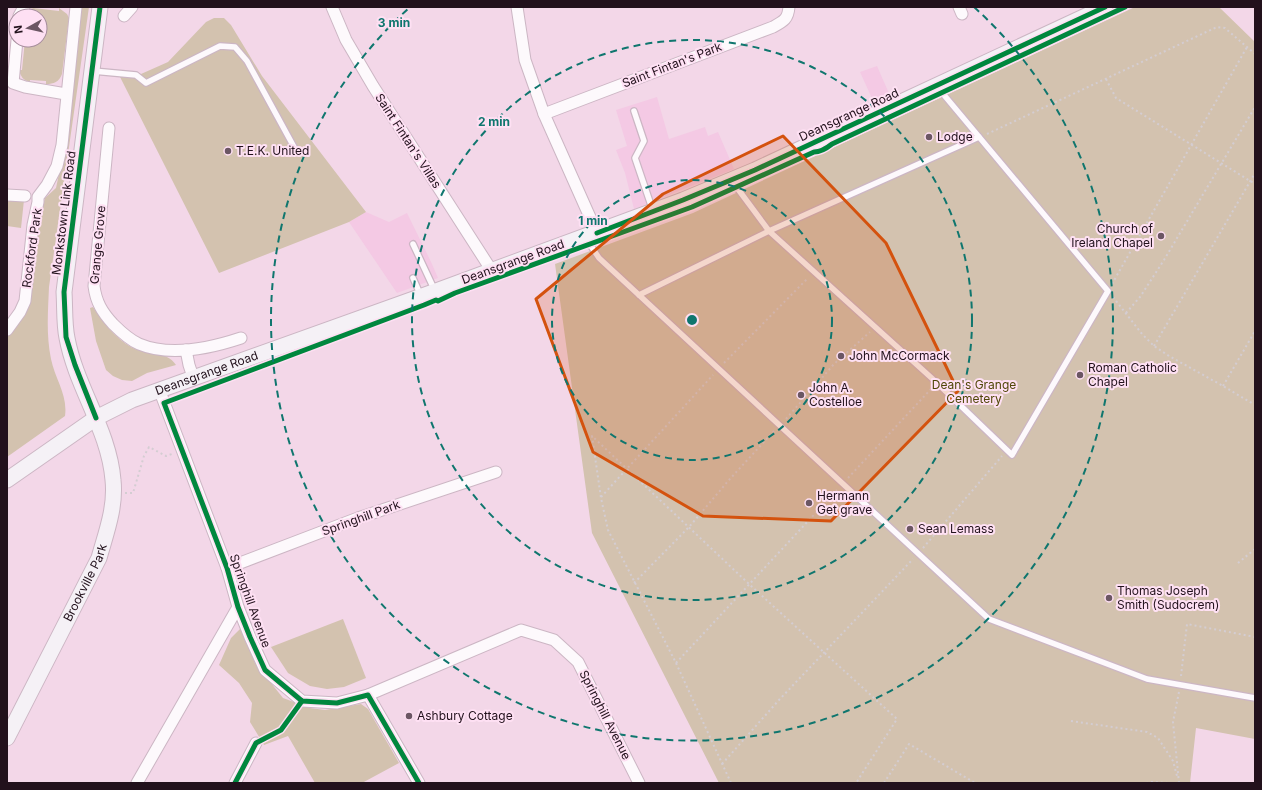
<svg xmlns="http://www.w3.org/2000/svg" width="1262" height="790" viewBox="0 0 1262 790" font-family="Inter,sans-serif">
<rect width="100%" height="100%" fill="#f3d7e8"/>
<g fill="#f4c9e4">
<path d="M877,66l14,32 -16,7 -15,-33z"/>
<path d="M657,97l12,42 36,-12 3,9 10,-4 16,37 -100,40 -9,-36 -9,-23 11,-4 -11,-36z"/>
<path d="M366,212l23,10 18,-9 25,51 6,14 -41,15 -48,-71z"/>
</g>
<g fill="#d3c2af">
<path d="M82,7h7l-40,280c-1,24 -3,48 2,72 4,20 17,36 14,57l-58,41v-120l14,-17 17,-98 7,-24 11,-10 8,-38 7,-45z"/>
<path d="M1135,7h84l36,35v697l-59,-11 -6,55h-471l-127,-250 -37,-269 138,-51z"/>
<path d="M33,8l26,3v-3l8,6 2,4 -7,56c-3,8 -8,10 -16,10v-3l-16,-1v2c-7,-2 -9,-5 -11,-12h3l3,-30h15v-24h-15l4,-6z"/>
<path d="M214,18h10l7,7 31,51 104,136 -17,10 -130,51 -102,-202 24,3 27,-12 38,-40z"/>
<path d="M7,198l17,2 -3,28 -14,-2z"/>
<path d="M93,307c10,15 22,31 38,40 13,8 36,3 45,18l-29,8 -15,8 -10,-1 -9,-4 -7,-6 -10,-29 -6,-33z"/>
<path d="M343,619l23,59 -22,9 -17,2 -17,-3 -22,-13 -17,-26z"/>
<path d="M241,628l14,35 28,35 27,10 15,2 36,-6 7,5 31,54 -37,20h-47l-27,-47 -24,9 -14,-23 2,-19 -13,-20 -20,-18 12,-27z"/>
</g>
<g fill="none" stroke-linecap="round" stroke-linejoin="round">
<g stroke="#ccb6c4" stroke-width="8">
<g id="lane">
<path d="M93,71l43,4 10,8 74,-37 15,1 12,14 47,86"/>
<path d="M634,111l10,30 -9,17 18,53"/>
<path d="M732,181l37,50 167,151 76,73 96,-164 -164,-196 -5,-10"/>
<path d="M585,237l14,21 390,361 158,60 108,19"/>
<path d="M413,244l22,47"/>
<path d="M413,278l8,18"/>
<path d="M639,295l130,-64 210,-94"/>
</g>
</g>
<g stroke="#ccb6c4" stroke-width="13">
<g id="street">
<path d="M332,7l14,33 27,46 119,185"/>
<path d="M517,7l8,53 19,54 53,119"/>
<path d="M959,7l3,7"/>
<path d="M19,16l5,-9"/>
<path d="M124,16l8,-9"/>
<path d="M17,40l-4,43 12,4 41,7"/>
<path d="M544,114l229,-87c11,-6 15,-8 16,-20"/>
<path d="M109,128l-15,158c2,16 8,26 19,38 7,7 17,16 26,20 31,13 72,4 102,-6"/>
<path d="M7,195l18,1"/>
<path d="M7,330l13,-18 5,-11 8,-76 5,-23v-5l9,-12 10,-19 5,-21 14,-138"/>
<path d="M186,350l3,15 4,12"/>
<path d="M159,389l68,179 11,39 12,30 15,33 37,31 35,2 31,-8 153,-65 33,10 24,22 61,121"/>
<path d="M227,568l131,-50 138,-46"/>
<path d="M368,695l51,88"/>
<path d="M137,783l101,-176"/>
<path d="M235,783l21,-40"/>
</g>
</g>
<g stroke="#ccb6c4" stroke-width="17">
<g id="secondary">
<path id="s1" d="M7,480l89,-62 36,-18 304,-109 247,-91 72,-30 350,-163"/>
<path id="s2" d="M7,738l92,-180c7,-25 17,-51 14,-78 -4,-50 -37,-93 -46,-142 -3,-14 -2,-31 -3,-46l36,-285"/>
</g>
</g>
<g stroke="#d4cdd2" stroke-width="2" stroke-dasharray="2 3" stroke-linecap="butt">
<path d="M1106,79l10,19 139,86"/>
<path d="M987,134l230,-107 8,1 30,26"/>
<path d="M1112,284l135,-237"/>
<path d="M1113,297l29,37 12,12 15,10 54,30 32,19"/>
<path d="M1126,313l14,-16 24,-37 91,-153"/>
<path d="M1154,346l101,-173"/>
<path d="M724,363l84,-85"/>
<path d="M1223,386l32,-55"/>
<path d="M786,419l48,-55 36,-32"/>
<path d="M848,478l83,-89"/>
<path d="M125,493h8l11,-37 5,-9 17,9 6,-2"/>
<path d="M601,497l112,-122"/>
<path d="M923,548l79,-92"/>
<path d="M1238,563l17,-14"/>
<path d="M634,583l55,-56 40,-47 45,-49"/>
<path d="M676,663l161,-173"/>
<path d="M1181,676l6,-52 68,13"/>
<path d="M1179,692l-6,30 6,61"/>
<path d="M1071,721l76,11 11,6 15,23 4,15"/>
<path d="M266,739l15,-9 15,-20"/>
<path d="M722,764l57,-64 134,-141"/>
<path d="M731,783l-55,-120 -68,-133 -7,-32 -9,-62 157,148 148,135 -41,64"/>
<path d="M884,783l25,-39 66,39"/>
<path d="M1146,783l5,-1 19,1"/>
</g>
<use href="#lane" stroke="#fdf9fc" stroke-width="5.5"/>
<use href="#street" stroke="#fdf9fc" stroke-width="11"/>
<use href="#secondary" stroke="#f5f1f6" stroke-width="15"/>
<g stroke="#fee0f3" stroke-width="8">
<g id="cycleway">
<path d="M597,233l86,-33 72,-30 350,-163"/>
<path d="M96,418l-21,-53 -9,-28 -2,-45 36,-285"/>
<path d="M235,783l21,-40 25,-13 21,-29"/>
<path d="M419,783l-51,-88 -31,8 -35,-2 -37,-31 -15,-33 -12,-30 -11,-39 -63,-165 260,-98 12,-5 2,1 17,-8 237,-86 122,-55c6,0 13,-4 18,-8l293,-137"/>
</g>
</g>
<use href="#cycleway" stroke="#00873e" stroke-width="5"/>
</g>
<path fill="#d4520e" fill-opacity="0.2" stroke="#d4520e" stroke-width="3" stroke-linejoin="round" d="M783,136l103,107 72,148 -127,130 -128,-5 -110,-64 -57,-153 127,-105z"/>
<g fill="none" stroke="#0f766e" stroke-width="2" stroke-dasharray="7 5">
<circle cx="692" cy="320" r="140"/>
<circle cx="692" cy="320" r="280"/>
<path d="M974 7A421 421 0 1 1 410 7"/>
</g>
<g fill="#6b5663" stroke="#fee0f3" stroke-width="1.5">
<circle cx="929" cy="137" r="4"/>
<circle cx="228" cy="151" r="4"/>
<circle cx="1161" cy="236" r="4"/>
<circle cx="841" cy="356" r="4"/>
<circle cx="1080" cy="375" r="4"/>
<circle cx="801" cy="395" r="4"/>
<circle cx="809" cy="503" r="4"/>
<circle cx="910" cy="529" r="4"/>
<circle cx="1109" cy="598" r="4"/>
<circle cx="409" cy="716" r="4"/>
</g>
<g text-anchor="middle" stroke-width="4" stroke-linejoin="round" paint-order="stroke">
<g font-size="12" fill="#22111c" stroke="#fee0f3">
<text transform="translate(672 65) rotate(-21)" y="4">Saint Fintan's Park</text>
<text transform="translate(849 115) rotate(-25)" y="4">Deansgrange Road</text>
<text transform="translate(408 141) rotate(57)" y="4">Saint Fintan's Villas</text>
<text transform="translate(64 213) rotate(-83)" y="4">Monkstown Link Road</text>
<text transform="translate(98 245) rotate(-85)" y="4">Grange Grove</text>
<text transform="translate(32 248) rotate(-82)" y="4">Rockford Park</text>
<text transform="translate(513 262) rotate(-20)" y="4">Deansgrange Road</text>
<text dy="4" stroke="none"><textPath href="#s1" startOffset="228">Deansgrange Road</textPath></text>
<text transform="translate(361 518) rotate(-20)" y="4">Springhill Park</text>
<text dy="4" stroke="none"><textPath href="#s2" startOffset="174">Brookville Park</textPath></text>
<text transform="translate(250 601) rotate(70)" y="4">Springhill Avenue</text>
<text transform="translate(605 715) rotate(63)" y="4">Springhill Avenue</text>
</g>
<g font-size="12" fill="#22111c" stroke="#fee0f3" text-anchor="start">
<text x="937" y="141">Lodge</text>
<text x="236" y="155">T.E.K. United</text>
<text x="1153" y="233" text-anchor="end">Church of<tspan x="1153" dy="14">Ireland Chapel</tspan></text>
<text x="849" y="360">John McCormack</text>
<text x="1088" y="372">Roman Catholic<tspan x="1088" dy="14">Chapel</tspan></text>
<text x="809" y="392">John A.<tspan x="809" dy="14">Costelloe</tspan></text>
<text x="817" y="500">Hermann<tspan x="817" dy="14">Get grave</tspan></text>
<text x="918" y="533">Sean Lemass</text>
<text x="1117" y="595">Thomas Joseph<tspan x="1117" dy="14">Smith (Sudocrem)</tspan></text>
<text x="417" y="720">Ashbury Cottage</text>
</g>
<g font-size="12" fill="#504708" stroke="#fee0f3">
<text x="974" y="389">Dean's Grange<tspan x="974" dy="14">Cemetery</tspan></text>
</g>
</g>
<circle cx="692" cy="320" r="6" fill="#0f766e" stroke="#fee0f3" stroke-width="2"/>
<g font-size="12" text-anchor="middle" font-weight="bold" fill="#0f766e" stroke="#fee0f3" stroke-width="4" stroke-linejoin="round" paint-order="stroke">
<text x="394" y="27">3 min</text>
<text x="494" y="126">2 min</text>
<text x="593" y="225">1 min</text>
</g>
<rect width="1262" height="790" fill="none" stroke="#22111c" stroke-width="16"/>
<g transform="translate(28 28) rotate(262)"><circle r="19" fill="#fee0f3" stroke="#a68d9d"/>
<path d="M0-3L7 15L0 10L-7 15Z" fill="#6b5663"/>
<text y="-6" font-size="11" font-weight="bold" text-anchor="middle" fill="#22111c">N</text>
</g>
</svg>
